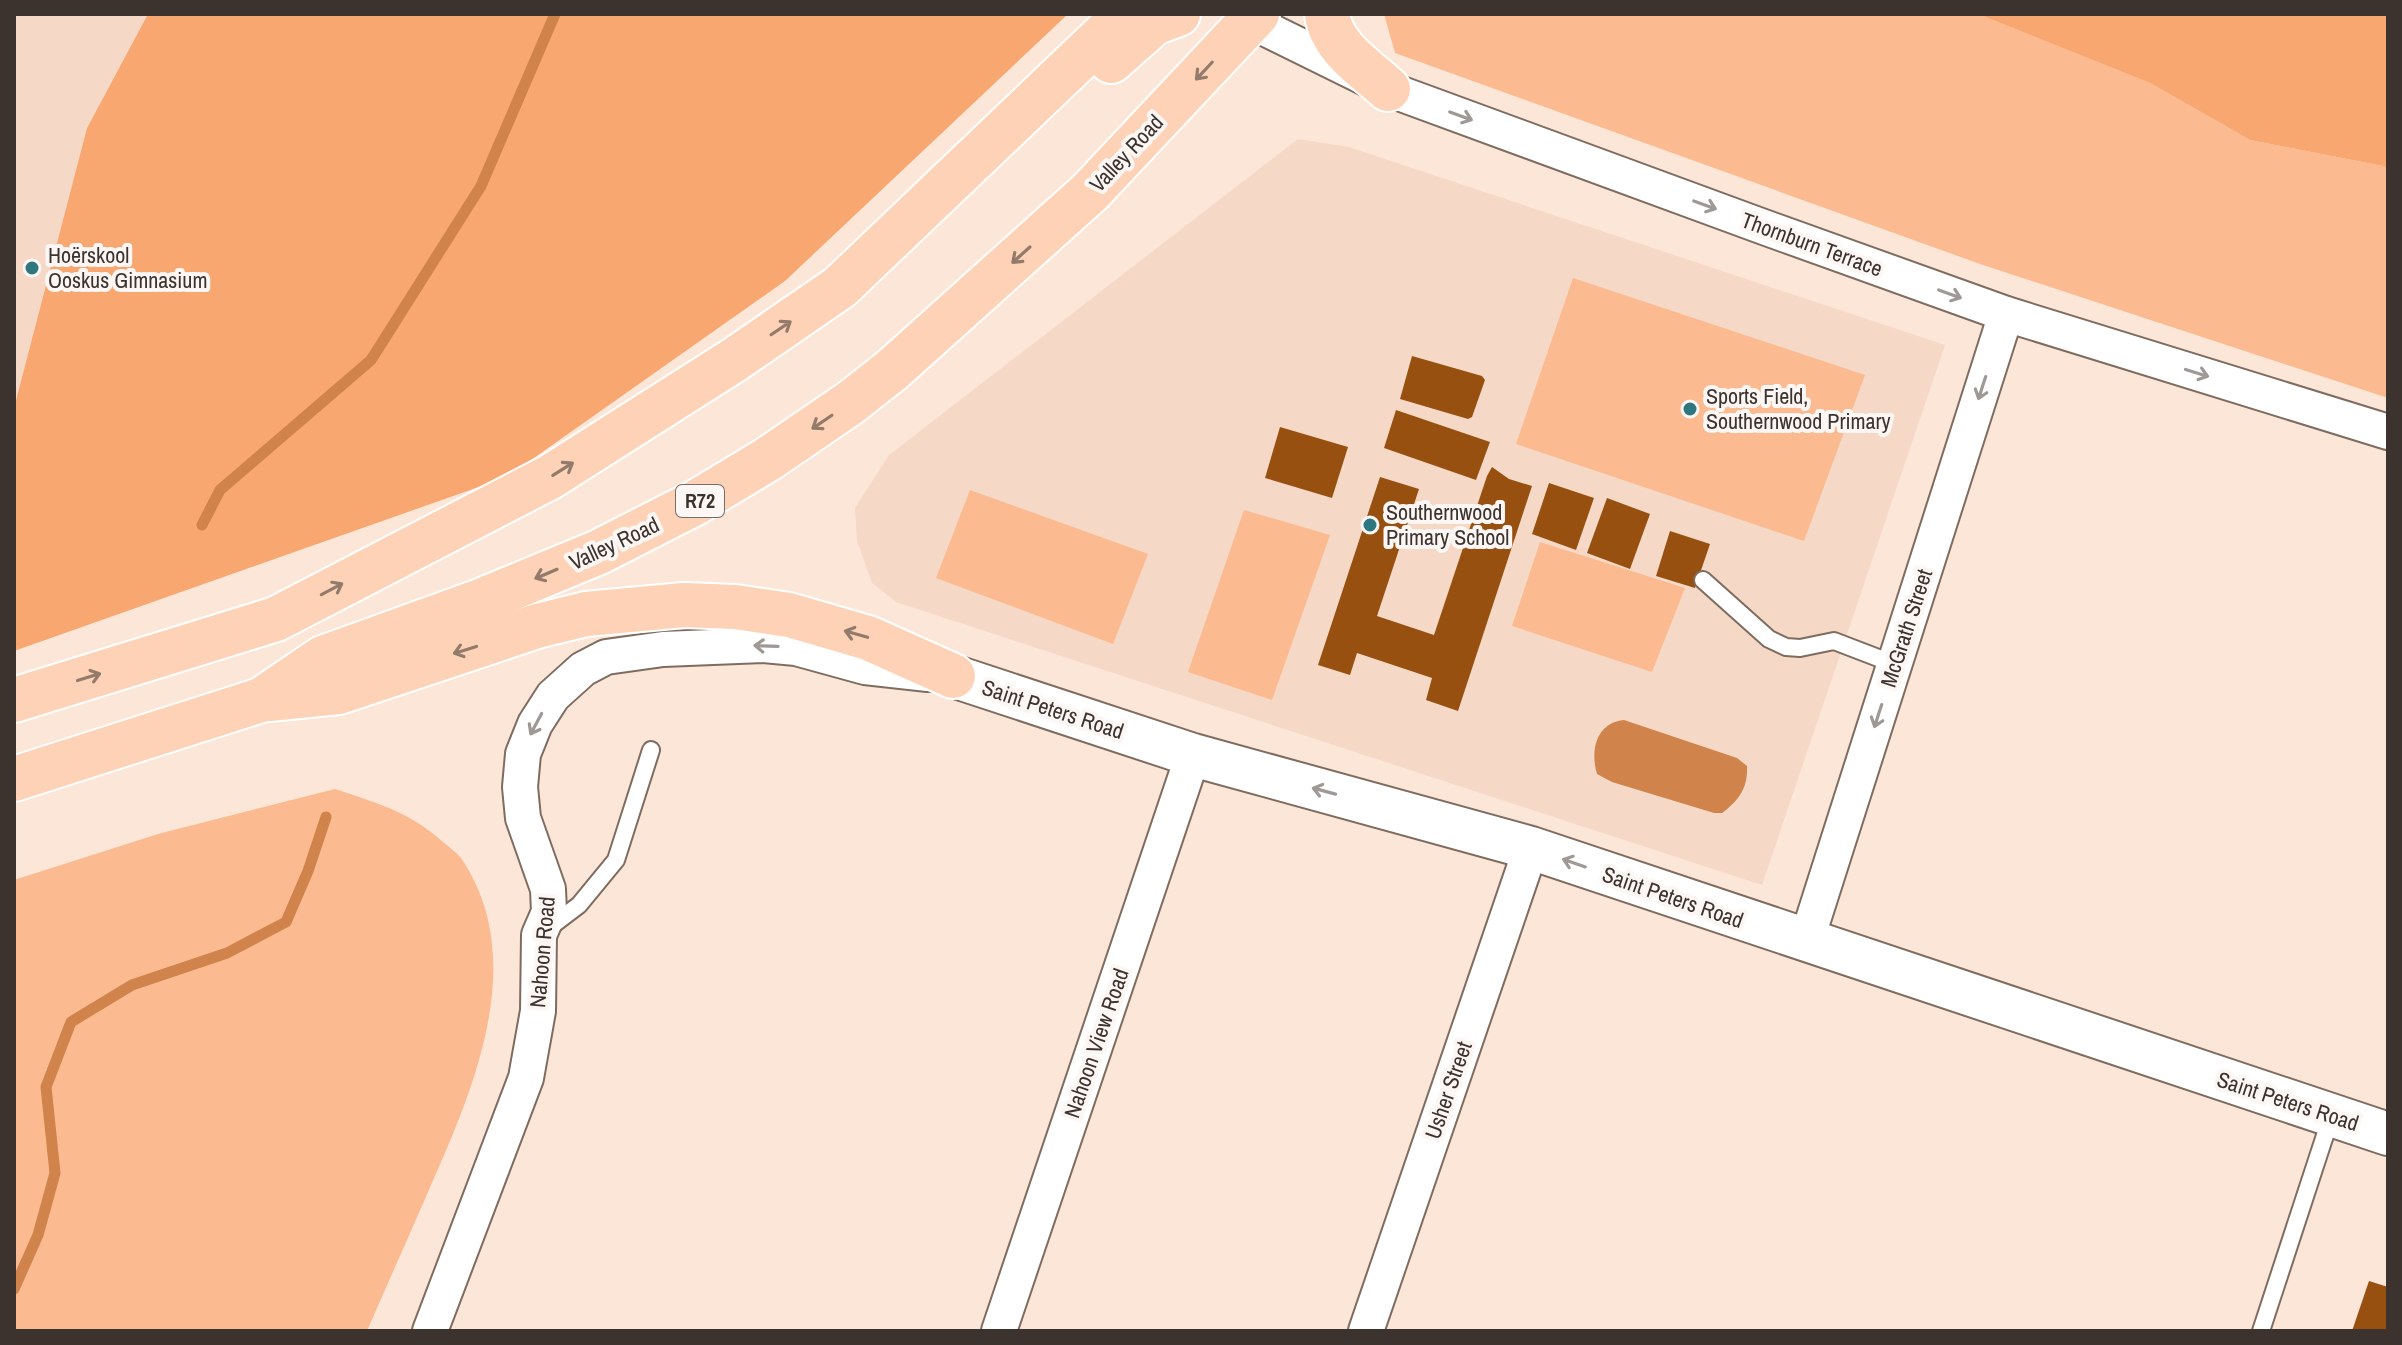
<svg xmlns="http://www.w3.org/2000/svg" width="2402" height="1345" viewBox="0 0 2402 1345" font-family="'Archivo Narrow',sans-serif">
<rect width="100%" height="100%" fill="#fce6d8"/>
<g fill="#f5d9c6">
<path d="M14,14h134l-61,114 -73,280z"/>
<path d="M1298,139l51,8 596,198 -183,540 -866,-283 -24,-19 -15,-42 -2,-33 34,-53z"/>
</g>
<g fill="#fbba90">
<path d="M1384,14h594l172,69 100,57 138,27v231l-408,-134 -585,-211z"/>
<path d="M1573,278l292,97 -61,166 -288,-97z"/>
<path d="M970,490l178,64 -35,90 -177,-66z"/>
<path d="M1244,510l86,25 -58,165 -84,-28z"/>
<path d="M1540,542l145,46 -33,84 -140,-46z"/>
<path d="M335,789c42,14 75,23 108,53 6,5 13,10 18,16 70,103 11,234 -33,334 -20,46 -41,93 -61,139h-353v-451l144,-46z"/>
</g>
<g fill="#f8a770">
<path d="M148,14h920l-283,267 -278,196 -493,174v-243l73,-280z"/>
<path d="M1978,14h410v153l-138,-27 -100,-57z"/>
</g>
<path fill="#d0834b" d="M1624,720l113,38 10,8c1,22 -8,34 -25,47h-8l-102,-31 -15,-8c-7,-24 -1,-51 27,-54z"/>
<g fill="none" stroke-linecap="round" stroke-linejoin="round">
<g stroke="#d0834b" stroke-width="11">
<path d="M202,525l18,-35 151,-130 110,-174 74,-172"/>
<path d="M14,1289l24,-54 17,-62 -9,-86 25,-65 61,-37 95,-32 59,-31 22,-51 18,-54"/>
</g>
</g>
<g fill="#985010">
<path d="M1412,356l70,20 3,4 -13,37 -4,2 -68,-20z"/>
<path d="M1396,410l94,32 -14,38 -92,-32z"/>
<path d="M1280,427l68,20 -16,51 -67,-20z"/>
<path d="M1492,467l17,12 23,7 -74,225 -32,-11 6,-22 -75,-25 -7,22 -32,-10 62,-188 39,12 -42,127 57,19 53,-159z"/>
<path d="M1549,483l45,15 -18,52 -44,-16z"/>
<path d="M1607,498l43,16 -20,55 -43,-16z"/>
<path d="M1670,531l40,13 -15,44 -39,-12z"/>
<path d="M2369,1281l19,6v44h-36z"/>
</g>
<g fill="none" stroke-linecap="round" stroke-linejoin="round">
<g stroke="#7f6c60" stroke-width="20">
<g id="service">
<path d="M1703,580l66,59 17,8 14,1 34,-7 60,23"/>
<path d="M550,927l29,-22 37,-45 35,-110"/>
<path d="M2261,1331l70,-214"/>
</g>
</g>
<g stroke="#7f6c60" stroke-width="38">
<g id="minor">
<path d="M1250,21l138,68 373,137 245,88 382,118"/>
<path d="M1806,942l200,-628"/>
<path d="M430,1331l96,-253 12,-67 1,-76 10,-23 -1,-23 -25,-71 -3,-31 3,-33 12,-30 18,-28 30,-27 23,-12 57,-8 100,-4 33,3 69,19 63,7"/>
<path d="M999,1331l194,-576"/>
<path d="M1366,1331l165,-483"/>
</g>
</g>
<g stroke="#7f6c60" stroke-width="46">
<path id="tertiary" d="M953,676l240,79 338,93 857,286"/>
</g>
<g stroke="#fff" stroke-width="48">
<g id="trunk">
<path d="M1327,14c4,33 38,54 61,75"/>
<path d="M1111,61l43,-38 24,-9"/>
<path d="M269,699l70,-7 198,-66 49,-12 98,-9 51,2 54,8 79,23 85,38"/>
<path d="M14,700l262,-81 274,-142 184,-117 106,-73 286,-273"/>
<path d="M14,779l247,-79 62,-42 155,-56 121,-50 96,-49 73,-44 82,-56 42,-33 198,-178 167,-178"/>
</g>
</g>
<use href="#service" stroke="#fff" stroke-width="16"/>
<use href="#minor" stroke="#fff" stroke-width="34"/>
<use href="#tertiary" stroke="#fff" stroke-width="42"/>
<use href="#trunk" stroke="#fed2b6" stroke-width="44"/>
</g>
<defs><path id="oneway-shaft" d="M-6 0H5M1.5-3L5.5 0L1.5 3" fill="none" stroke-width="1.6" stroke-linecap="round" stroke-linejoin="round" transform="scale(2)"/></defs>
<g stroke="#937b6b">
<use href="#oneway-shaft" transform="translate(1204 71) rotate(133)"/>
<use href="#oneway-shaft" transform="translate(1021 255) rotate(138)"/>
<use href="#oneway-shaft" transform="translate(781 328) rotate(-34)"/>
<use href="#oneway-shaft" transform="translate(822 422) rotate(146)"/>
<use href="#oneway-shaft" transform="translate(563 469) rotate(-32)"/>
<use href="#oneway-shaft" transform="translate(546 574) rotate(157)"/>
<use href="#oneway-shaft" transform="translate(332 589) rotate(-28)"/>
<use href="#oneway-shaft" transform="translate(856 634) rotate(-164)"/>
<use href="#oneway-shaft" transform="translate(465 650) rotate(163)"/>
<use href="#oneway-shaft" transform="translate(89 677) rotate(-17)"/>
</g>
<g stroke="#9e9996">
<use href="#oneway-shaft" transform="translate(1461 116) rotate(20)"/>
<use href="#oneway-shaft" transform="translate(1705 205) rotate(20)"/>
<use href="#oneway-shaft" transform="translate(1950 294) rotate(20)"/>
<use href="#oneway-shaft" transform="translate(2197 373) rotate(17)"/>
<use href="#oneway-shaft" transform="translate(1982 388) rotate(108)"/>
<use href="#oneway-shaft" transform="translate(766 646) rotate(-178)"/>
<use href="#oneway-shaft" transform="translate(1878 716) rotate(108)"/>
<use href="#oneway-shaft" transform="translate(536 724) rotate(118)"/>
<use href="#oneway-shaft" transform="translate(1324 791) rotate(-165)"/>
<use href="#oneway-shaft" transform="translate(1574 863) rotate(-161)"/>
</g>
<g fill="#2e777e" stroke="#fcf7f4" stroke-width="3">
<circle cx="32" cy="268" r="8"/>
<circle cx="1690" cy="409" r="8"/>
<circle cx="1370" cy="525" r="8"/>
</g>
<g text-anchor="middle" stroke-width="8" stroke-linejoin="round" paint-order="stroke">
<rect fill="#fcf7f4" stroke="#766e69" stroke-width="2" x="676" y="485" width="48" height="32" rx="6"/>
<g font-size="20" font-weight="bold" fill="#3c332e">
<text x="700" y="508">R72</text>
</g>
<g font-size="22" fill="#3c332e" stroke="#fcf7f4">
<text transform="translate(1126 153) rotate(-47)" y="8">Valley Road</text>
<text transform="translate(1812 244) rotate(20)" y="8">Thornburn Terrace</text>
<text transform="translate(614 543) rotate(-25)" y="8">Valley Road</text>
<text transform="translate(1906 628) rotate(-72)" y="8">McGrath Street</text>
<text transform="translate(1053 709) rotate(18)" y="8">Saint Peters Road</text>
<text transform="translate(1673 897) rotate(19)" y="8">Saint Peters Road</text>
<text transform="translate(542 952) rotate(-85)" y="8">Nahoon Road</text>
<text transform="translate(1096 1043) rotate(-71)" y="8">Nahoon View Road</text>
<text transform="translate(1448 1090) rotate(-71)" y="8">Usher Street</text>
<text transform="translate(2288 1101) rotate(18)" y="8">Saint Peters Road</text>
</g>
<g font-size="22" fill="#3c332e" stroke="#fcf7f4" text-anchor="start">
<text x="48" y="263">Hoërskool<tspan x="48" dy="25">Ooskus Gimnasium</tspan></text>
<text x="1706" y="404">Sports Field,<tspan x="1706" dy="25">Southernwood Primary</tspan></text>
<text x="1386" y="520">Southernwood<tspan x="1386" dy="25">Primary School</tspan></text>
</g>
</g>
<rect width="2402" height="1345" fill="none" stroke="#3c332e" stroke-width="32"/>
</svg>
